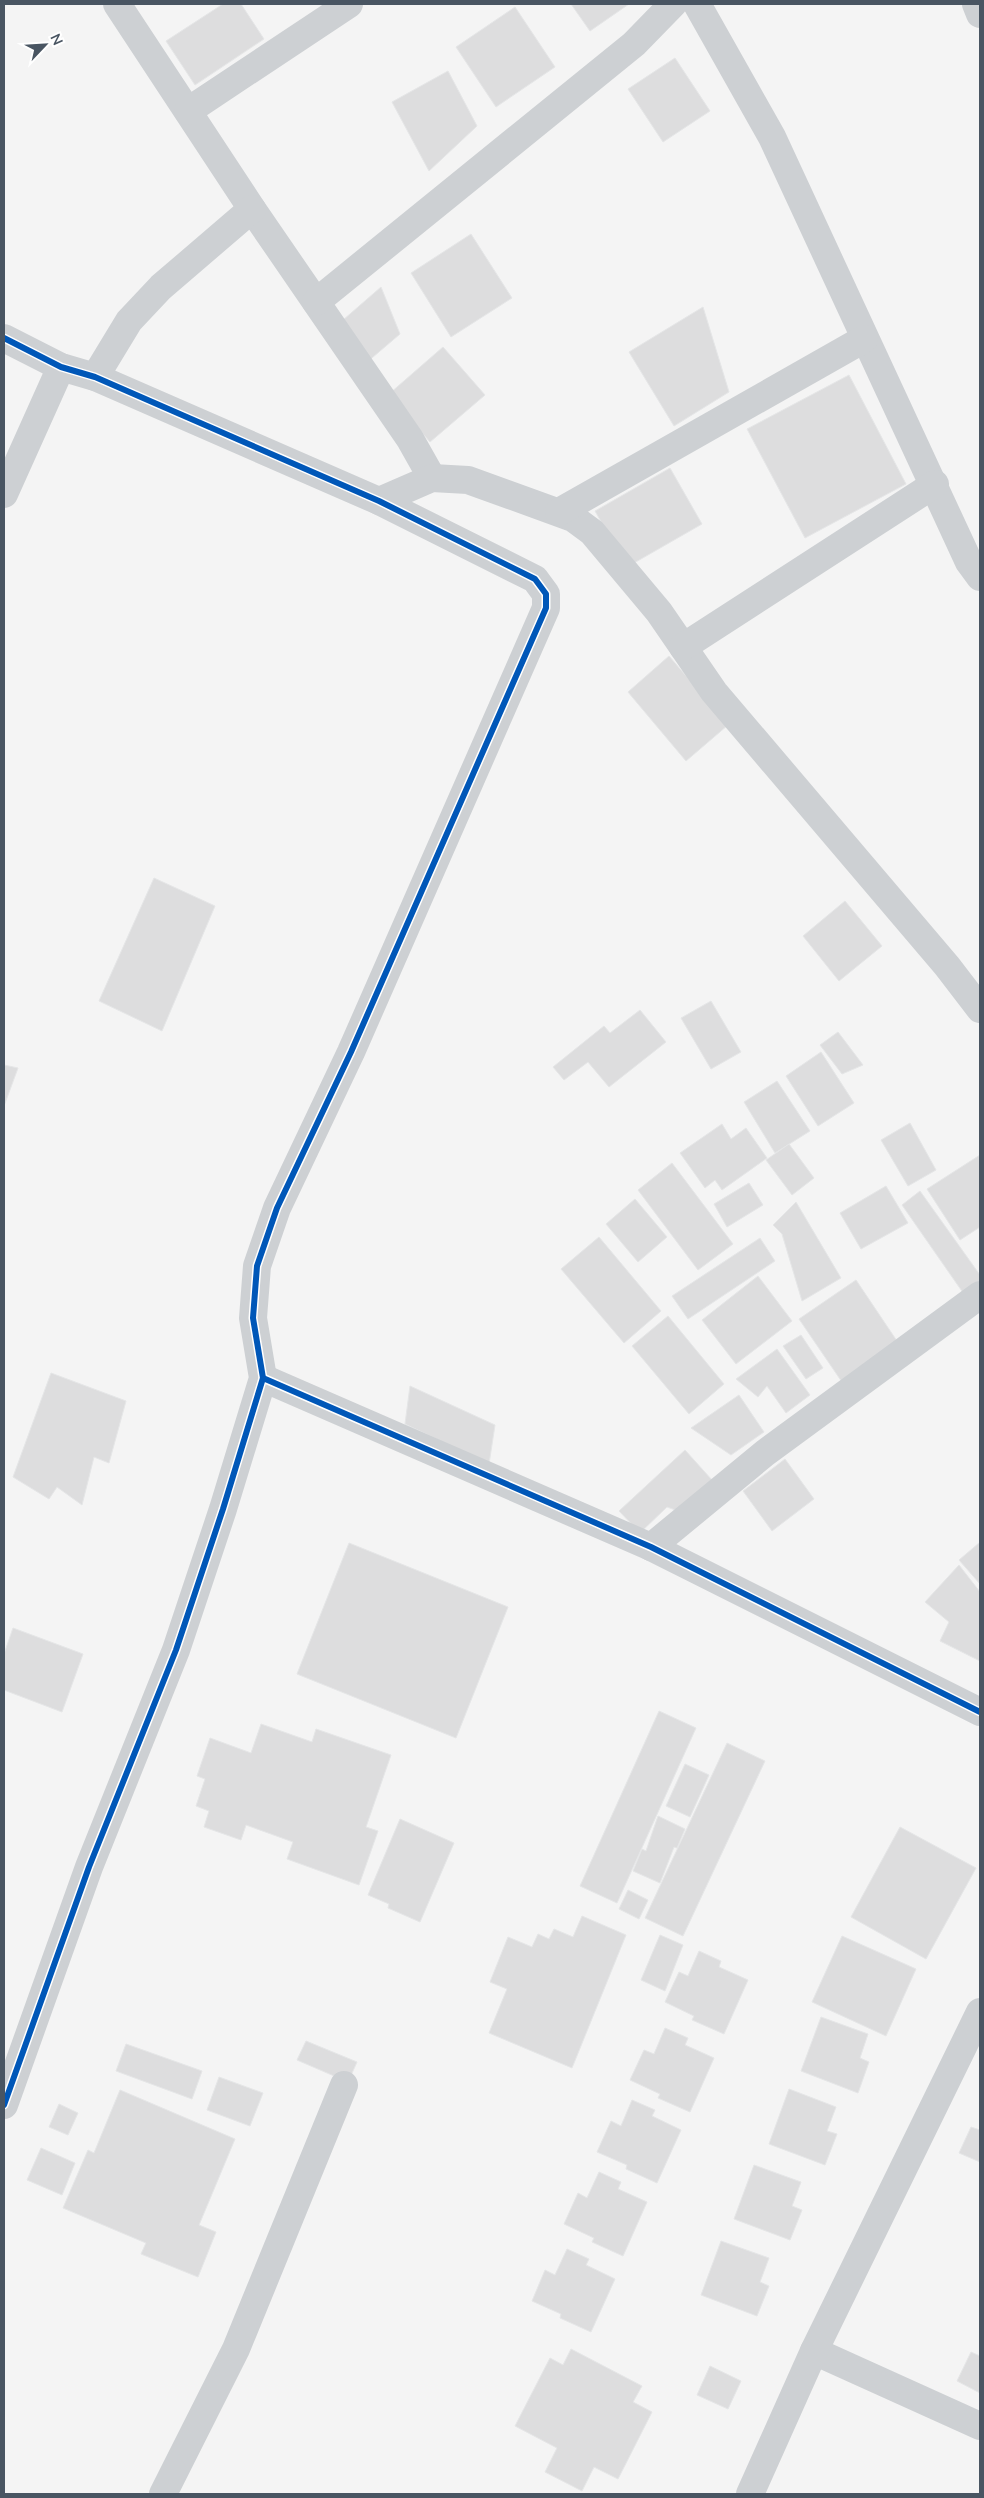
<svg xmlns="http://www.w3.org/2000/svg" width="984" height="2498" viewBox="0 0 984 2498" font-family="Mulish,sans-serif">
<rect width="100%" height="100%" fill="#f4f4f4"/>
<g fill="#ddddde" stroke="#e5e6e7">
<path d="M223,4h18l23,35 -69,46 -29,-44z"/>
<path d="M571,4h58l-39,27z"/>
<path d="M515,7l40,60 -59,40 -40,-60z"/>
<path d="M675,58l35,53 -47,31 -35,-53z"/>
<path d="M448,71l29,55 -48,45 -37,-69z"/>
<path d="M471,234l41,64 -61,39 -40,-64z"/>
<path d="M381,287l19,47 -34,29 -31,-36z"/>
<path d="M703,307l26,85 -55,34 -45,-74z"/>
<path d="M443,347l42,48 -55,47 -41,-48z"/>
<path d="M849,375l57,109 -101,54 -58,-109z"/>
<path d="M670,468l32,56 -75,43 -32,-56z"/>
<path d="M669,656l59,69 -42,36 -58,-69z"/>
<path d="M154,878l61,28 -53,125 -63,-30z"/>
<path d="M845,901l37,45 -43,35 -36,-45z"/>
<path d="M711,1001l30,51 -30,17 -30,-51z"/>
<path d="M640,1010l26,32 -57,45 -21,-25 -24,18 -11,-13 51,-41 6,7z"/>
<path d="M838,1032l25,33 -21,9 -22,-29z"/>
<path d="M821,1052l33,51 -36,23 -32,-50z"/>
<path d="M4,1065l14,3 -14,38z"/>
<path d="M777,1081l33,50 -35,22 -31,-51z"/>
<path d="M910,1123l26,47 -28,16 -27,-46z"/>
<path d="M722,1124l9,15 15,-11 21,30 -45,32 -7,-10 -10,8 -25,-35z"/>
<path d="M789,1144l25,34 -22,17 -26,-35z"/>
<path d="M980,1155v72l-20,13 -33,-51z"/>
<path d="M672,1163l61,81 -35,26 -60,-80z"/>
<path d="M749,1183l14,22 -36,22 -13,-23z"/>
<path d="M886,1186l22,37 -47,26 -21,-36z"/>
<path d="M920,1191l60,84v10l-14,12 -64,-92z"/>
<path d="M635,1199l32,38 -29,25 -32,-38z"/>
<path d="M796,1202l45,76 -39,23 -20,-67 -9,-9z"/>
<path d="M599,1237l62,74 -37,32 -63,-74z"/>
<path d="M760,1238l15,23 -87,58 -16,-23z"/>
<path d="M758,1276l34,45 -56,43 -34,-44z"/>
<path d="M856,1280l43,64 -57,38 -43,-63z"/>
<path d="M668,1316l56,68 -35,30 -57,-68z"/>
<path d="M801,1335l22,33 -17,11 -23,-33z"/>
<path d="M777,1349l33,46 -24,18 -19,-27 -9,11 -22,-18z"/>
<path d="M51,1373l75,28 -17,62 -15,-6 -12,48 -25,-18 -8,12 -36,-22z"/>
<path d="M410,1386l85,39 -6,39 -84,-40z"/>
<path d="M739,1395l25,37 -33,23 -40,-27z"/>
<path d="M685,1450l27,30 -34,31 -11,-4 -27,26 -21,-22z"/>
<path d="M785,1459l29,40 -42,32 -29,-40z"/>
<path d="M349,1543l159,64 -52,131 -159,-64z"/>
<path d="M979,1543l1,2v39l-21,-24z"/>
<path d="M959,1565l21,27v69l-40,-20 9,-19 -24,-20z"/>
<path d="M13,1628l70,26 -21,58 -58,-22v-36z"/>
<path d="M659,1711l37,17 -79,175 -37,-17z"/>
<path d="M261,1724l51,18 4,-13 75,26 -25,72 12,4 -19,54 -72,-26 6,-17 -47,-17 -5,15 -37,-13 5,-16 -13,-5 9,-27 -8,-3 13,-38 41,15z"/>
<path d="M727,1743l38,18 -82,175 -38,-18z"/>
<path d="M685,1764l24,11 -19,42 -24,-11z"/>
<path d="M658,1816l27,13 -8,19 -3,-1 -14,36 -27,-12 9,-22 4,2z"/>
<path d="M400,1819l54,24 -34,79 -32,-14 1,-4 -21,-9z"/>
<path d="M900,1827l76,41 -50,91 -75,-42z"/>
<path d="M628,1890l20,10 -9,19 -20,-10z"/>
<path d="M582,1916l44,19 -54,133 -83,-35 18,-44 -17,-7 18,-45 24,10 6,-13 11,5 5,-10 19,8z"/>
<path d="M660,1935l23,10 -18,46 -24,-11z"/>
<path d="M842,1936l74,33 -30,67 -74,-34z"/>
<path d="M699,1951l22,10 -2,6 29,13 -24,54 -32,-14 2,-4 -29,-14 14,-30 9,4z"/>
<path d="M821,2017l47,17 -8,24 9,4 -11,31 -57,-22z"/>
<path d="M665,2028l23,10 -3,7 29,13 -24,54 -32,-14 2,-4 -30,-14 14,-30 10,4z"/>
<path d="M306,2041l51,21 -9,20 -51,-22z"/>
<path d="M126,2044l76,27 -10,28 -76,-28z"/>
<path d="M219,2077l44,16 -13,33 -43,-16z"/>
<path d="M789,2089l47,18 -9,24 10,3 -12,31 -56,-21z"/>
<path d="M120,2090l115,49 -36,86 17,7 -18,45 -57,-23 5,-11 -83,-35 25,-58 6,3z"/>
<path d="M632,2100l23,10 -3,6 29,14 -24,53 -31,-14 1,-4 -30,-13 14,-31 10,5z"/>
<path d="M59,2104l19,9 -10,22 -19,-8z"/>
<path d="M971,2127l9,3v32l-21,-9z"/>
<path d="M41,2148l34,15 -13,32 -35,-15z"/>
<path d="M754,2165l47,17 -9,24 10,4 -12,30 -56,-21z"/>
<path d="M599,2172l22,10 -3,7 29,13 -24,54 -31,-14 2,-4 -30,-14 14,-31 9,5z"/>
<path d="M721,2241l48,17 -9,24 9,4 -12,30 -56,-21z"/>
<path d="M567,2249l22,10 -3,6 29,14 -24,53 -31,-14 1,-4 -29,-13 13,-31 10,5z"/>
<path d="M571,2349l71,37 -9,16 19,10 -34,67 -24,-12 -12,24 -37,-19 12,-24 -42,-22 35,-68 13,7z"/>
<path d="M971,2352l9,4v37l-23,-12z"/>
<path d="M710,2366l31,15 -13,28 -31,-14z"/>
</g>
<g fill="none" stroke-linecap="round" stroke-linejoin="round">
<g stroke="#cdd0d3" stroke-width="28">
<path d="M117,4l135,205 158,230 22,39"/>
<path d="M697,4l75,133 197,425 11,15"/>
<path d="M976,4l4,10"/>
<path d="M188,111l161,-107"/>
<path d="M316,302l318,-258 39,-40"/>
<path d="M4,338l57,29 34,10 284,124 156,78 11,15v14l-195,444 -74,156 -20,58 -4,52 10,60 -40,131 -47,141 -87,217 -85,238"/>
<path d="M95,377l34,-56 32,-34 91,-78"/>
<path d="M4,494l57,-127"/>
<path d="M379,501l53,-23 36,2 105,38 19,14 67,80 55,80 233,274 33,43"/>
<path d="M559,512l305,-173"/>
<path d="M683,647l252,-163"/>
<path d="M263,1378l388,169 329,165"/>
<path d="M651,1547l114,-94 215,-158"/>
<path d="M814,2351l166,75"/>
<path d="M163,2494l73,-145 108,-264"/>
<path d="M750,2494l64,-143 166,-339"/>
</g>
<g stroke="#fff" stroke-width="9">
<g id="cycleway">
<path d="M4,338l57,29 34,10 284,124 156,78 11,15v14l-195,444 -74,156 -20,58 -4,52 10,60 -40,131 -47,141 -87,217 -85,238"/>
<path d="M263,1378l388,169 329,165"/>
</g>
</g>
<use href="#cycleway" stroke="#0057b8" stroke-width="6"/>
</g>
<rect width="984" height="2498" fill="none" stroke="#495562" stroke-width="10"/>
<g transform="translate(45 45) rotate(65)" stroke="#ffffff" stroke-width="4" paint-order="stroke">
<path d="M0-4L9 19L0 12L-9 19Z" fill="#495562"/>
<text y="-8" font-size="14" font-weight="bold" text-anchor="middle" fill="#495562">N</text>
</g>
</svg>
